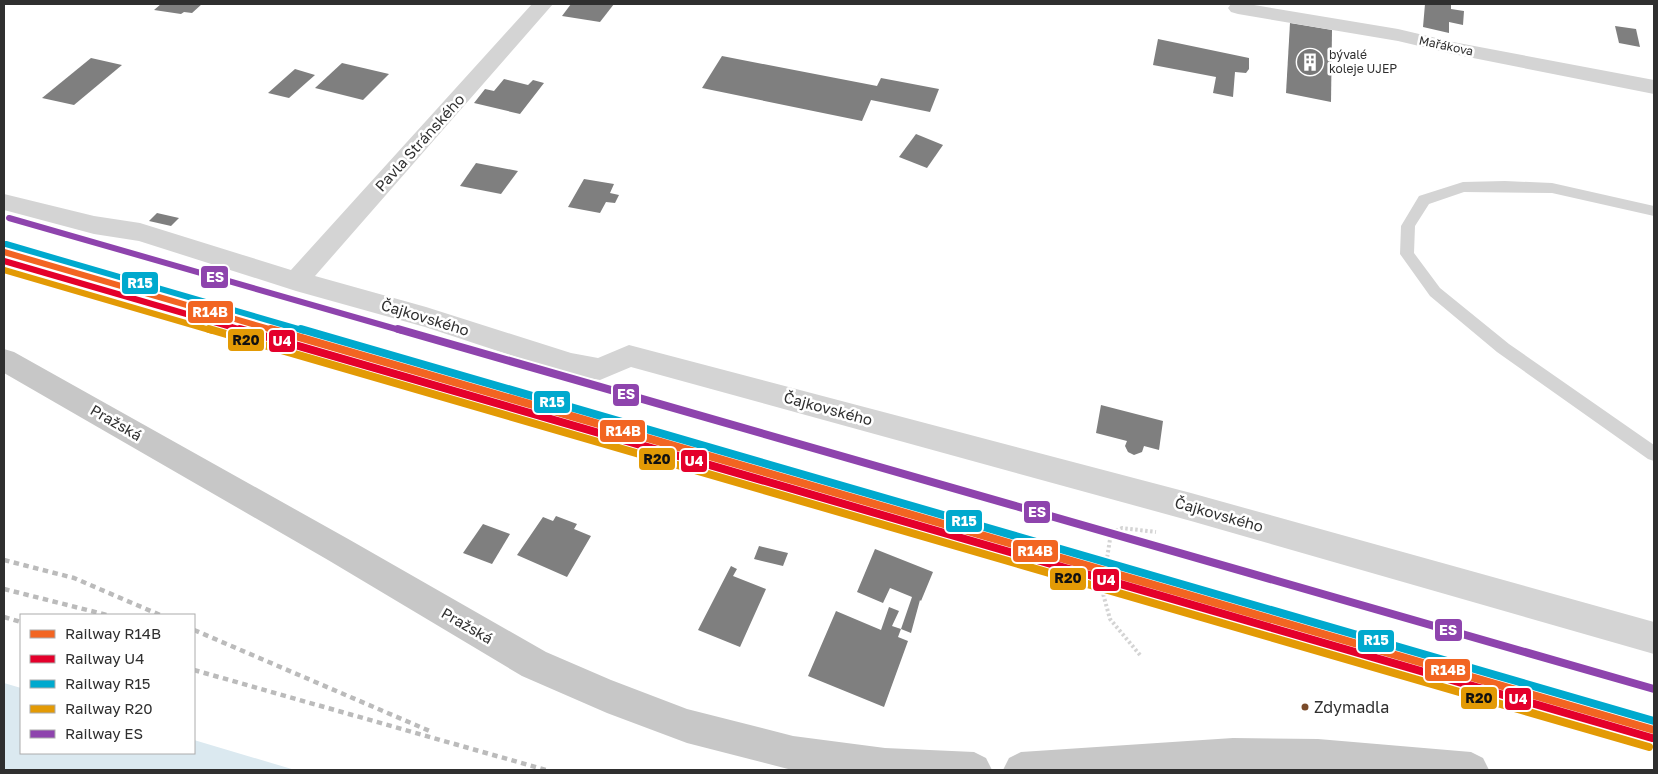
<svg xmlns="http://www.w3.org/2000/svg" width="1658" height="774" viewBox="0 0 1658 774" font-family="'Golos Text',sans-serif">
<rect width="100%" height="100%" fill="#fff"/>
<path fill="#dbe9f0" d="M4,683l17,5v65h173v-13l101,30h-291z"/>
<g fill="#7f7f7f">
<path d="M161,4h41l-10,9 -8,-1 -3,2 -27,-4z"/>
<path d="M571,4h43l-14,18 -38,-6z"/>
<path d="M1425,4h26v5l13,2 -1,14 -14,-3v11l-26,-6z"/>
<path d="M1290,23l42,7 -1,72 -45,-9z"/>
<path d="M1615,26l21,3 4,18 -21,-4z"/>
<path d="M1158,39l91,19v11l-3,4 -11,-1 -2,25 -20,-4 3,-16 -63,-12z"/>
<path d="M722,56l155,30 4,-8 58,11 -9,23 -59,-12 -9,21 -160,-33z"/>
<path d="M91,58l31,7 -48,40 -32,-7z"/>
<path d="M342,63l47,11 -26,26 -48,-12z"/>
<path d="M295,69l20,6 -26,23 -21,-5z"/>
<path d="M504,79l24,6 5,-5 11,3 -24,31 -46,-11 11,-14 9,2z"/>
<path d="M916,134l27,11 -16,23 -28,-11z"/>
<path d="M476,163l42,8 -17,23 -41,-8z"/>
<path d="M584,179l30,5 -4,9 9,2 -4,8 -9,-1 -6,11 -32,-6z"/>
<path d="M157,213l22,5 -8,8 -22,-5z"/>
<path d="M1101,405l62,16 -4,29 -15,-4 -2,6 -8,3 -6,-3 -3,-6 2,-5 -31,-8z"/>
<path d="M556,516l21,8 -3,5 17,7 -24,41 -50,-22 26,-38 10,4z"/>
<path d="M483,524l27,10 -18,30 -29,-11z"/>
<path d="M759,546l29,7 -5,13 -29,-7z"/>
<path d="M875,549l58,23 -12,29 -1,-1 -9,33 -10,-4 11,-32 -22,-9 -7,15 -26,-11z"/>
<path d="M731,566l6,3 -4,7 33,13 -26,58 -42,-17z"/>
<path d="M889,607l10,4 -7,15 9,3 -3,8 10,4 -24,66 -76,-31 28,-65 45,19z"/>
</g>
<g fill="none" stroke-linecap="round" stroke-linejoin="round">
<path stroke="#d4d4d4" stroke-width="4" stroke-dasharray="2.5 2.5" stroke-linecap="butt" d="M1140,655l-30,-36 -8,-29 9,-57 11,-5 34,4"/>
<path fill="#d4d4d4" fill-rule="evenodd" d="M1505,181l47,2 102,23v10l-102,-23 -88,-1 -35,12 -14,22 -1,27 26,35 69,56 145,101v16l-6,-2 -151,-107 -67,-56 -30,-42 1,-28 18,-30 44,-14z"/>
<g fill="#d4d4d4" fill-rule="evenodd">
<path d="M532,4h21l-238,272 111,31 145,46 27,5 31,-13 562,148 463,129v32l-463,-133 -560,-154 -31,13 -29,-5 -146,-48 -129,-36 -157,-50 -45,-7 -90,-24v-16l90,22 46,7 151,47z"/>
<path d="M1231,4h17l150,25 55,13 201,38v14l-201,-40 -55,-13 -160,-27 -7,-2 -3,-4z"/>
</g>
<g fill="#c7c7c7" fill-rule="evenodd">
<path d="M4,349l10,3 336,188 196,112 65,28 76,29 106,27 92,12 89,4 12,6 6,12h-200l-105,-27 -80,-30 -85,-37 -194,-116 -324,-187z"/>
<path d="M1233,738l85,1 153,13 12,6 6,12h-486l6,-12 12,-6z"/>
</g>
<g stroke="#bbb" stroke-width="4.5" stroke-dasharray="5.5 4.5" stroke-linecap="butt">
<path d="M4,560l70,18 86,37"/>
<path d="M4,589l103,26"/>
<path d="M4,617l17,5"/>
<path d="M194,630l238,102"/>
<path d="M194,670l352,100"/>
</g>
<g stroke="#fff" stroke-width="9">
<path id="rail-1-far1" d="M4,252l272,79"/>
</g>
<g stroke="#fff" stroke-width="12">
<path id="rail-1" d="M271,329l1383,401"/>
</g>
<g stroke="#fff" stroke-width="9">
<path id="rail-2-far1" d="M4,261l241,70"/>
</g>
<g stroke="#fff" stroke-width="12">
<path id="rail-2" d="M240,329l1412,409"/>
</g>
<g stroke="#fff" stroke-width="9">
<path id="rail-3-far1" d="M6,244l299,87"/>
</g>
<g stroke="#fff" stroke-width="12">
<path id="rail-3" d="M301,329l1353,392"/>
</g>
<g stroke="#fff" stroke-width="9">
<path id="rail-4-far1" d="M4,270l209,61"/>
</g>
<g stroke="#fff" stroke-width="12">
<path id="rail-4" d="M209,329l1440,418"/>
</g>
<g stroke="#fff" stroke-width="9">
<path id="rail-5-far1" d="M9,218l394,113"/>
</g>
<g stroke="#fff" stroke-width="12">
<path id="rail-5" d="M398,329l1256,360"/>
</g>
<use href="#rail-1-far1" stroke="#f26522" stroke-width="6"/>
<use href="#rail-1" stroke="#f26522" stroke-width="8"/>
<use href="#rail-2-far1" stroke="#e4002b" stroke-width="6"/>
<use href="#rail-2" stroke="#e4002b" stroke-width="8"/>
<use href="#rail-3-far1" stroke="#00a9ce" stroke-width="6"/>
<use href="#rail-3" stroke="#00a9ce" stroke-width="8"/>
<use href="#rail-4-far1" stroke="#e39a05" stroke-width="6"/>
<use href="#rail-4" stroke="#e39a05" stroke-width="8"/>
<use href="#rail-5-far1" stroke="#8e44ad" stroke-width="6"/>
<use href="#rail-5" stroke="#8e44ad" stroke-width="8"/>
</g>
<defs>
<g id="building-disc" transform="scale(1.4375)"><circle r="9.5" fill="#787878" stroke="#fff"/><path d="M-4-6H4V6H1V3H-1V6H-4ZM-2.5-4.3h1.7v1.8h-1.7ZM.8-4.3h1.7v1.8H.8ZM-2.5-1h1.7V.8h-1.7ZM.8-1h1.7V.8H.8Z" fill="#fff"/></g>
</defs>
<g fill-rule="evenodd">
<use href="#building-disc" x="1310" y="62"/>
</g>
<circle fill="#7a4b2a" stroke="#fff" stroke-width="2" cx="1305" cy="707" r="4.5"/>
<g text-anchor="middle" stroke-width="5" stroke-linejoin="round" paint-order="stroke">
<g font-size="12" fill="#2f2f2f" stroke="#fff">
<text transform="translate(1446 46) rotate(12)" y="4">Mařákova</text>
</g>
<g font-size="12" fill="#2f2f2f" stroke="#fff" text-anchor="start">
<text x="1329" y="59">bývalé<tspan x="1329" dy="14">koleje UJEP</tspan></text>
</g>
<g font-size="15" fill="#2f2f2f" stroke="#fff">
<text transform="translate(420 143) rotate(-48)" y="5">Pavla Stránského</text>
<text transform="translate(425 318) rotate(17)" y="5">Čajkovského</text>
<text transform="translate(828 409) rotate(15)" y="5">Čajkovského</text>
<text transform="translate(116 423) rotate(30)" y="5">Pražská</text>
<text transform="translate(1219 515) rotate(16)" y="5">Čajkovského</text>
<text transform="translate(467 626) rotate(30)" y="5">Pražská</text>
</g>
<g font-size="16" fill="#2f2f2f" stroke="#fff" text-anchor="start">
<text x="1314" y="713">Zdymadla</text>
</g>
</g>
<g stroke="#fff" stroke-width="2">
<rect x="200" y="265" width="29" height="24" rx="5" fill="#8e44ad"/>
<rect x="121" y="271" width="38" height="24" rx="5" fill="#00a9ce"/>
<rect x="187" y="300" width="47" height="24" rx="5" fill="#f26522"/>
<rect x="227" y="328" width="38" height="24" rx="5" fill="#e39a05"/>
<rect x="268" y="329" width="28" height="24" rx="5" fill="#e4002b"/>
<rect x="612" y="383" width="28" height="24" rx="5" fill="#8e44ad"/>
<rect x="533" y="390" width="38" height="24" rx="5" fill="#00a9ce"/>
<rect x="599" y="419" width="47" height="24" rx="5" fill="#f26522"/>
<rect x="638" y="447" width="38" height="24" rx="5" fill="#e39a05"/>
<rect x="680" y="449" width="28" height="24" rx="5" fill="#e4002b"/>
<rect x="1023" y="500" width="28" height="24" rx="5" fill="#8e44ad"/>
<rect x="945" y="509" width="38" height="24" rx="5" fill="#00a9ce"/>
<rect x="1012" y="539" width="47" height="24" rx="5" fill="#f26522"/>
<rect x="1049" y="567" width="38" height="24" rx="5" fill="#e39a05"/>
<rect x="1092" y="568" width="28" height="24" rx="5" fill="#e4002b"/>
<rect x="1434" y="618" width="29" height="24" rx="5" fill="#8e44ad"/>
<rect x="1357" y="629" width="38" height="24" rx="5" fill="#00a9ce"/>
<rect x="1424" y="658" width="47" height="24" rx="5" fill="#f26522"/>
<rect x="1460" y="686" width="38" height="24" rx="5" fill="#e39a05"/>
<rect x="1504" y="687" width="28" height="24" rx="5" fill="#e4002b"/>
</g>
<g font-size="14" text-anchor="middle" font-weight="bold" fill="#fff">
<text x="215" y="282">ES</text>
<text x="140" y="288">R15</text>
<text x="210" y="317">R14B</text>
<text x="282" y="346">U4</text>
<text x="626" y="399">ES</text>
<text x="552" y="407">R15</text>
<text x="623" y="436">R14B</text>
<text x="694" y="466">U4</text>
<text x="1037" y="517">ES</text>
<text x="964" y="526">R15</text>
<text x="1035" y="556">R14B</text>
<text x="1106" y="585">U4</text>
<text x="1448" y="635">ES</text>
<text x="1376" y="645">R15</text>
<text x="1448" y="675">R14B</text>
<text x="1518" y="704">U4</text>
</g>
<g font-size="14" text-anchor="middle" font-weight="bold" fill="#111">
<text x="246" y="345">R20</text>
<text x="657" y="464">R20</text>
<text x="1068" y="583">R20</text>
<text x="1479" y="703">R20</text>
</g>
<rect width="1658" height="774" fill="none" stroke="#2f2f2f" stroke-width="10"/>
<rect x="20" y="614" width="175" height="140" fill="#ffffff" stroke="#acacac"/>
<rect x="30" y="630" width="25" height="8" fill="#f26522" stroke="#acacac"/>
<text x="65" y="639" font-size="15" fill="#2f2f2f">Railway R14B</text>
<rect x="30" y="655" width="25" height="8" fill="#e4002b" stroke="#acacac"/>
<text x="65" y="664" font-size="15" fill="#2f2f2f">Railway U4</text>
<rect x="30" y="680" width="25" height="8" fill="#00a9ce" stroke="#acacac"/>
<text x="65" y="689" font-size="15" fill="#2f2f2f">Railway R15</text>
<rect x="30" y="705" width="25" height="8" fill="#e39a05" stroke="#acacac"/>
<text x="65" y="714" font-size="15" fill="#2f2f2f">Railway R20</text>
<rect x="30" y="730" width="25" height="8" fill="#8e44ad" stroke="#acacac"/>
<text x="65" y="739" font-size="15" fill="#2f2f2f">Railway ES</text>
</svg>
